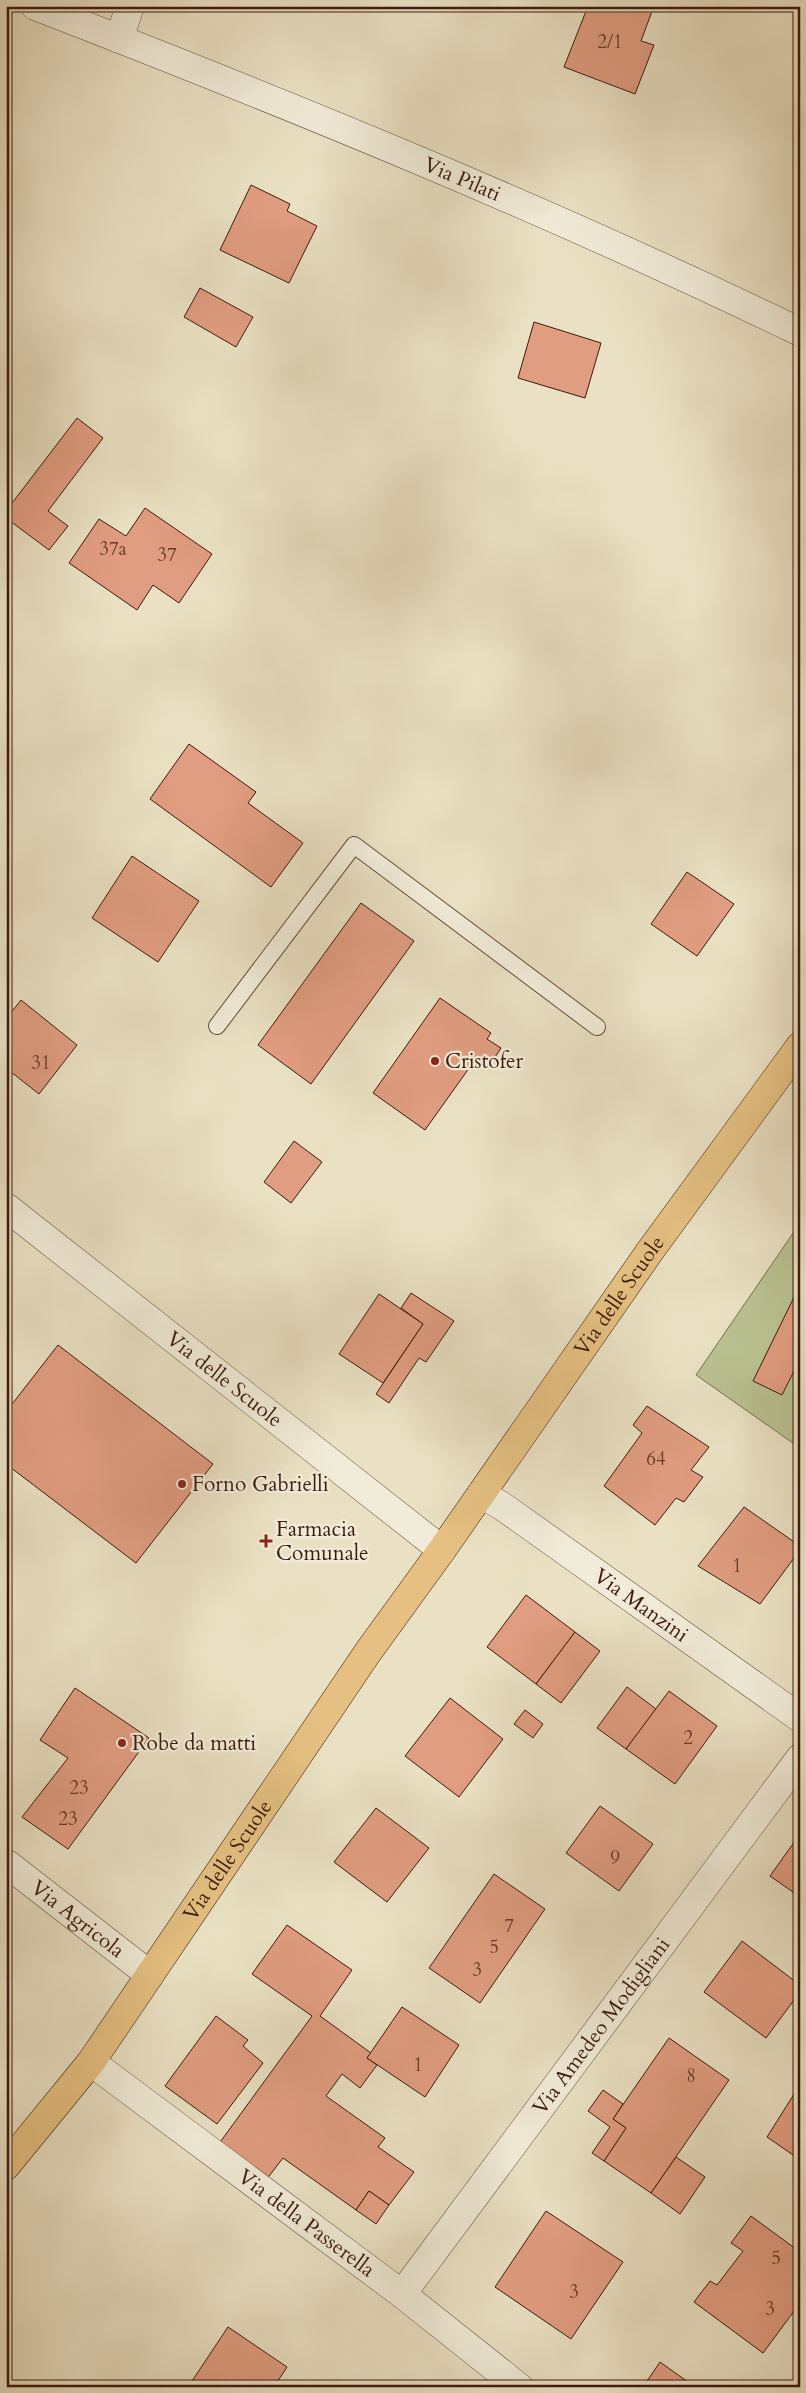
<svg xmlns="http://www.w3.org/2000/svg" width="806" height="2393" viewBox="0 0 806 2393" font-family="Cardo,serif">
<rect width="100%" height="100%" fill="#eae1c4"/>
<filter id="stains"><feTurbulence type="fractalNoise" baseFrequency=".004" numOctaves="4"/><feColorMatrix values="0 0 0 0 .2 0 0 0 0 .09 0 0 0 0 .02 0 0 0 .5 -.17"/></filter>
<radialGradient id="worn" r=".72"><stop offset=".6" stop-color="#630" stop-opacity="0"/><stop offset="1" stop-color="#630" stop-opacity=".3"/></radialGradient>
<path fill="#bac292" stroke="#7c6e4f" d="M800,1223v225l-104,-73z"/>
<g fill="#e19d81" stroke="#3d1a0c">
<path d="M588,6h66l-13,35 13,4 -19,49 -71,-27z"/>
<path d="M251,185l39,19 -3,7 30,15 -28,57 -69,-33z"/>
<path d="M200,288l53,29 -17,30 -52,-30z"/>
<path d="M534,322l67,21 -16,55 -67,-20z"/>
<path d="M77,418l26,20 -55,73 20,15 -19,24 -43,-32v-7z"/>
<path d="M145,508l67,46 -33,49 -26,-18 -16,25 -68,-47 30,-44 27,17z"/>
<path d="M189,744l67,48 -8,11 55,40 -32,44 -121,-88z"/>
<path d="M132,856l67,45 -41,61 -66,-44z"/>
<path d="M687,872l47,32 -37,52 -46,-32z"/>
<path d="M361,903l53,38 -103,143 -53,-39z"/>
<path d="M440,998l51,35 -4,6 14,9 -12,18 -12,-9 -52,73 -52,-37z"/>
<path d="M21,1000l56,45 -38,49 -33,-26v-49z"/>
<path d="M294,1141l28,21 -31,41 -27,-21z"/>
<path d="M800,1285v74l-18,36 -29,-14z"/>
<path d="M411,1293l43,28 -28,41 -7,-4 -30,45 -13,-9 47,-70 -22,-16z"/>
<path d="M379,1294l44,30 -40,59 -44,-29z"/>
<path d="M58,1345l155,119 -77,99 -130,-99v-52z"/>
<path d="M647,1406l62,41 -18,23 12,7 -19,25 -8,-4 -21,27 -51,-39 38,-53 -9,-8z"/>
<path d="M744,1507l56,39v4l-40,54 -62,-38z"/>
<path d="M526,1595l49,37 -39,52 -49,-37z"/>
<path d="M575,1632l25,19 -39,52 -25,-19z"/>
<path d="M627,1687l29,22 -30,40 -29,-21z"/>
<path d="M75,1688l74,50 -81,111 -46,-32 46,-59 -28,-18z"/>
<path d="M669,1691l48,35 -42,58 -49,-35z"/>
<path d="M450,1698l53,41 -44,58 -54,-41z"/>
<path d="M525,1710l18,14 -10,14 -19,-14z"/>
<path d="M600,1806l53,38 -34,47 -53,-38z"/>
<path d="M376,1808l53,40 -42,54 -53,-40z"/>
<path d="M800,1834v63l-30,-21z"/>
<path d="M494,1874l51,35 -65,94 -51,-35z"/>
<path d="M287,1925l65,45 -32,46 51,37 -4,5 10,7 -17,23 -18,-14 -16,22 59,42 -7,9 36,25 -25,33 -20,-14 -13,19 -73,-52 -17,22 -48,-35 94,-129 -60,-42z"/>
<path d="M742,1941l58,44v7l-34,46 -62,-46z"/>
<path d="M402,2007l57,38 -34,52 -58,-39z"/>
<path d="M216,2016l32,24 -5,6 20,17 -46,61 -52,-38z"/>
<path d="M669,2038l60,42 -78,113 -47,-32 22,-33 -13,-9z"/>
<path d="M603,2090l20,14 -10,15 13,9 -22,33 -12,-8 18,-26 -22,-16z"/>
<path d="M796,2091l4,3 -1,65 -32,-22z"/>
<path d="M676,2157l29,20 -25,37 -29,-21z"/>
<path d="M369,2191l20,14 -13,19 -20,-14z"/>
<path d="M546,2211l77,51 -52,77 -76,-52z"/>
<path d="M751,2216l49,36v51l-37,50 -69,-51 16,-21 7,4 26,-34 -12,-8z"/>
<path d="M228,2327l59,40 -13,20h-86z"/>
<path d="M660,2362l35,25h-52z"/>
</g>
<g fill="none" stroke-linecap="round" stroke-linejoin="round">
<g stroke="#684c3a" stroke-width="18">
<path id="service" d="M217,1026l137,-181 243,182"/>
</g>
<g stroke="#684c3a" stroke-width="29">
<g id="minor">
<path id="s1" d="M35,6c258,100 515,205 765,326"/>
<path d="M119,39l11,-33"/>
<path id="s2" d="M6,1207l436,343"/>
<path id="s3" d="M481,1494l21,12 298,212"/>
<path id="s4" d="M6,1863l144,112"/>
<path id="s5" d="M91,2062l311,232 117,93"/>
<path id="s6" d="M402,2294l398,-536"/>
</g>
</g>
<g stroke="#3d1a0c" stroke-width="29">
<g id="primary">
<path id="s7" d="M6,2166l85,-104 277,-410 74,-102 208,-299 150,-205"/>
</g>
</g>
<use href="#service" stroke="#f1ecd9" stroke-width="16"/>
<use href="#minor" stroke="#f1ecd9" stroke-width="28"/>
<use href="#primary" stroke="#e5c082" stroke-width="28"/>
</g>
<g fill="#8f2418" stroke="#f1ecd9" stroke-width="2">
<circle cx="435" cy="1061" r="5"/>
<circle cx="182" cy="1484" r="5"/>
<path d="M263.5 1533.5h5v5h5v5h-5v5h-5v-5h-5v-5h5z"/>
<circle cx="122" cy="1743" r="5"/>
</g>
<g text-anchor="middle" stroke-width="4.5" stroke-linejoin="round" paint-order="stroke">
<g font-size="19" fill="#663b29">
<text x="610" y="48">2/1</text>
<text x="113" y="555">37a</text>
<text x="167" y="561">37</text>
<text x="41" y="1069">31</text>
<text x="656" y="1465">64</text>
<text x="737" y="1572">1</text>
<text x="688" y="1744">2</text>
<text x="79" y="1794">23</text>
<text x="68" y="1825">23</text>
<text x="615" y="1864">9</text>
<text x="509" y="1932">7</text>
<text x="494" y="1953">5</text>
<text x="477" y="1976">3</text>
<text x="418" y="2071">1</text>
<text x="691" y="2082">8</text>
<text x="776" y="2264">5</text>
<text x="574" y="2298">3</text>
<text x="770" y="2315">3</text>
</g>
<g font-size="21" fill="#3d1a0c" stroke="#f1ecd9">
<text dy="7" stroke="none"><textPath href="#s1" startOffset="461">Via Pilati</textPath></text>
<text dy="7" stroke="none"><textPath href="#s7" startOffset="1065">Via delle Scuole</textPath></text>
<text dy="7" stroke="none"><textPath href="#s2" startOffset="278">Via delle Scuole</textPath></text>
<text dy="7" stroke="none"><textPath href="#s3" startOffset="195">Via Manzini</textPath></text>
<text dy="7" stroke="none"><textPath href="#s7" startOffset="378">Via delle Scuole</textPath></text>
<text dy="7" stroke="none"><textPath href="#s4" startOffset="91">Via Agricola</textPath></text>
<text dy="7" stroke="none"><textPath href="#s6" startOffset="334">Via Amedeo Modigliani</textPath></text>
<text dy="7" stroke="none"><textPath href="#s5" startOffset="269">Via della Passerella</textPath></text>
</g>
<g font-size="21" fill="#3d1a0c" stroke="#f1ecd9" text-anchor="start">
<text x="445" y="1068">Cristofer</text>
<text x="192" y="1491">Forno Gabrielli</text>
<text x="276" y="1536">Farmacia<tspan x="276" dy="24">Comunale</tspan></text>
<text x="132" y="1750">Robe da matti</text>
</g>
</g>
<rect width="806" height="2393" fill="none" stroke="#eae1c4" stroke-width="25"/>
<rect x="8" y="8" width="791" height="2378" fill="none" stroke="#3d1a0c" stroke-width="2.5"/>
<rect x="12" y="12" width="781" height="2368" fill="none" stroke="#3d1a0c"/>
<rect width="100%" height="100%" filter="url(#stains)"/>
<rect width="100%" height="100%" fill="url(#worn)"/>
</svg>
